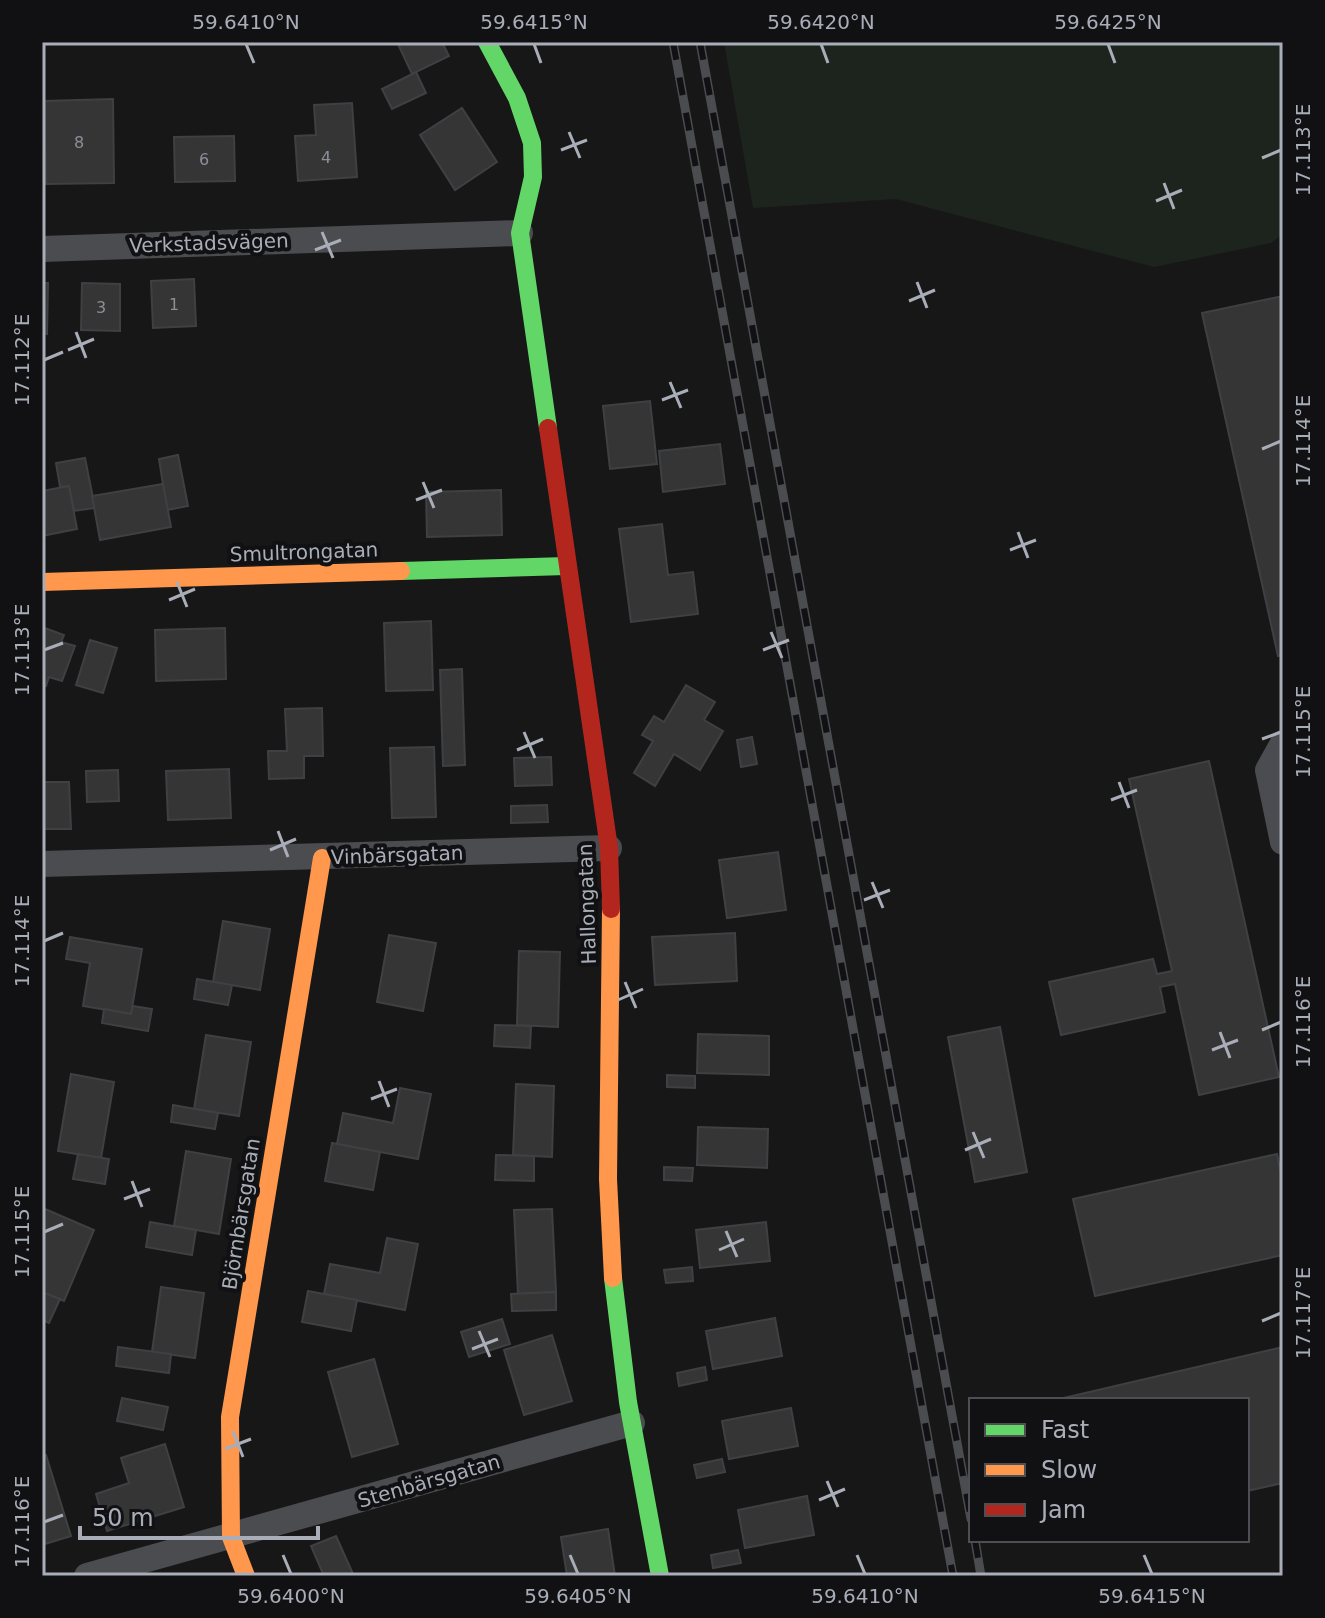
<svg xmlns="http://www.w3.org/2000/svg" width="1325" height="1618" viewBox="0 0 1325 1618" font-family="'DejaVu Sans',sans-serif">
<rect width="100%" height="100%" fill="#171717"/>
<path fill="#1d241e" d="M724,42h559v192l-12,9 -117,24 -258,-68 -143,9z"/>
<g fill="#353536" stroke="#3f4043" stroke-width="2">
<path d="M397,42h45l7,14 -37,18z"/>
<path d="M416,72l10,21 -34,16 -10,-20z"/>
<path d="M113,99l1,84 -68,1 -2,-83z"/>
<path d="M352,103l5,74 -59,4 -3,-45 21,-1 -2,-30z"/>
<path d="M462,108l35,54 -42,28 -35,-55z"/>
<path d="M234,136l1,45 -60,1 -1,-45z"/>
<path d="M194,279l2,47 -43,2 -2,-47z"/>
<path d="M42,283h6l-1,51 -5,-1z"/>
<path d="M82,283l38,1v47l-39,-1z"/>
<path d="M1283,296v359l-5,1 -76,-343z"/>
<path d="M650,401l7,63 -47,5 -7,-63z"/>
<path d="M720,444l5,40 -62,8 -4,-41z"/>
<path d="M178,455l10,51 -21,4 -8,-51z"/>
<path d="M85,458l10,50 -21,3 -5,-25 -9,1 -4,-24z"/>
<path d="M163,484l8,43 -71,13 -8,-44z"/>
<path d="M69,486l8,43 -35,7v-45z"/>
<path d="M501,490l1,45 -75,2 -1,-45z"/>
<path d="M662,524l6,51 25,-3 5,42 -67,8 -12,-93z"/>
<path d="M431,621l2,69 -47,1 -2,-68z"/>
<path d="M42,627l22,8 -3,7 14,4 -13,35 -13,-4 -3,9 -4,-1z"/>
<path d="M225,628l1,51 -70,2 -1,-51z"/>
<path d="M90,640l27,8 -14,45 -27,-8z"/>
<path d="M462,669l3,96 -22,1 -3,-96z"/>
<path d="M686,685l29,17 -11,18 19,11 -23,39 -26,-16 -19,32 -21,-13 19,-32 -11,-6 12,-19 10,6z"/>
<path d="M322,708l1,48h-19v22l-35,1 -1,-28h19l-2,-42z"/>
<path d="M752,737l5,27 -16,3 -4,-27z"/>
<path d="M434,747l2,70 -44,1 -2,-70z"/>
<path d="M551,757l1,28 -37,1 -1,-28z"/>
<path d="M1209,761l70,316 -80,18 -24,-111 -15,3 5,25 -104,23 -12,-53 104,-23 4,15 15,-3 -43,-192z"/>
<path d="M229,769l2,49 -63,2 -2,-49z"/>
<path d="M118,770l1,31 -32,1 -1,-31z"/>
<path d="M42,782h27l2,47h-29z"/>
<path d="M547,805l1,17 -37,1v-17z"/>
<path d="M778,852l8,58 -59,8 -8,-58z"/>
<path d="M223,921l47,8 -10,61 -47,-8z"/>
<path d="M735,933l2,48 -82,4 -3,-48z"/>
<path d="M389,935l47,8 -13,68 -46,-9z"/>
<path d="M70,937l72,12 -11,65 -48,-8 7,-43 -24,-4z"/>
<path d="M519,951l41,1 -2,75 -41,-2z"/>
<path d="M197,979l35,6 -4,20 -34,-6z"/>
<path d="M133,1006l19,3 -4,22 -46,-8 2,-14 27,5z"/>
<path d="M495,1025l36,1 -1,22 -36,-2z"/>
<path d="M1000,1027l27,145 -52,10 -27,-145z"/>
<path d="M698,1034l71,2v39l-72,-2z"/>
<path d="M206,1035l45,7 -12,74 -45,-7z"/>
<path d="M71,1074l43,8 -13,76 -43,-7z"/>
<path d="M667,1075l28,1v12l-28,-1z"/>
<path d="M516,1084l38,2 -2,71 -39,-2z"/>
<path d="M400,1088l31,6 -13,65 -81,-15 6,-31 50,10z"/>
<path d="M173,1105l45,8 -3,16 -44,-7z"/>
<path d="M698,1127l70,2 -1,39 -70,-3z"/>
<path d="M332,1143l48,9 -7,38 -48,-9z"/>
<path d="M186,1151l45,8 -12,75 -45,-8z"/>
<path d="M78,1154l31,5 -4,25 -32,-5z"/>
<path d="M1277,1154l6,29v72l-188,41 -22,-97z"/>
<path d="M496,1155l38,1v25l-39,-1z"/>
<path d="M664,1167l29,1 -1,13 -28,-1z"/>
<path d="M45,1209l49,21 -30,71 -22,-9v-76z"/>
<path d="M552,1209l4,83 -38,2 -4,-84z"/>
<path d="M150,1222l46,8 -4,25 -46,-8z"/>
<path d="M766,1222l4,39 -70,7 -4,-38z"/>
<path d="M387,1238l31,6 -13,66 -81,-16 6,-30 50,9z"/>
<path d="M692,1267l1,14 -27,2 -2,-13z"/>
<path d="M161,1287l43,6 -9,65 -43,-6z"/>
<path d="M308,1291l49,9 -6,31 -49,-9z"/>
<path d="M42,1292l18,7 -11,24 -7,-3z"/>
<path d="M556,1292v18l-44,1 -1,-17z"/>
<path d="M775,1318l7,38 -69,13 -7,-38z"/>
<path d="M502,1319l8,25 -41,13 -8,-25z"/>
<path d="M552,1335l20,66 -48,14 -20,-65z"/>
<path d="M118,1347l53,7 -2,19 -53,-7z"/>
<path d="M1283,1347v136l-36,8v-91h-192z"/>
<path d="M374,1359l24,85 -46,13 -24,-85z"/>
<path d="M705,1367l2,13 -28,6 -2,-13z"/>
<path d="M122,1398l46,9 -5,23 -46,-9z"/>
<path d="M791,1408l7,38 -69,13 -7,-38z"/>
<path d="M165,1444l19,63 -77,24 -11,-37 33,-11 -8,-25z"/>
<path d="M46,1455l25,81 -29,9v-89z"/>
<path d="M722,1459l3,13 -28,6 -3,-13z"/>
<path d="M807,1496l7,39 -69,13 -7,-38z"/>
<path d="M608,1529l7,47h-48l-6,-39z"/>
<path d="M336,1536l18,40h-30l-13,-30z"/>
<path d="M738,1550l3,13 -28,5 -2,-13z"/>
</g>
<g fill="none" stroke-linecap="round" stroke-linejoin="round">
<g stroke="#4b4c50" stroke-width="26">
<path d="M42,249l478,-16"/>
<path d="M1283,743l-15,27 15,72"/>
<path d="M42,864l567,-16"/>
<path d="M87,1576l545,-153"/>
</g>
<g stroke="#63d668" stroke-width="18">
<path d="M487,42l30,56 15,45 1,34 -13,56 28,195"/>
<path d="M401,571l165,-5"/>
<path d="M613,1278l15,124 32,174"/>
</g>
<g stroke="#ff974d" stroke-width="18">
<path d="M42,582l359,-11"/>
<path d="M611,909l-3,270 5,99"/>
<path d="M246,1576l-15,-39 -1,-120 92,-559"/>
</g>
<path stroke="#b3261e" stroke-width="18" d="M548,428l61,420 2,61"/>
<g stroke="#4b4c4f" stroke-width="9">
<g id="rail">
<path d="M673,42l280,1534"/>
<path d="M700,42l271,1477"/>
<path d="M975,1540l6,36"/>
</g>
</g>
<use href="#rail" stroke="#111113" stroke-width="6" stroke-dasharray="18" stroke-linecap="butt"/>
</g>
<path fill="none" stroke="#a8adb8" stroke-width="3" d="M246,44l8,19M534,44l7,19M821,44l7,19M1108,44l7,19M569,132l11,26M561,150l26,-10M1262,158l19,-8M1164,183l10,26M1156,201l26,-11M322,232l11,26M315,250l26,-10M917,282l10,26M909,301l26,-11M76,332l10,26M68,350l26,-11M44,360l19,-8M670,382l11,26M662,400l26,-10M1262,449l19,-8M423,482l11,26M416,500l26,-10M1018,532l10,26M1010,550l26,-10M177,582l10,25M169,600l26,-11M771,632l11,26M44,650l19,-7M763,650l26,-10M524,732l11,26M1262,739l19,-7M517,750l26,-11M1119,782l10,26M1111,800l26,-10M278,831l10,26M270,850l26,-11M872,882l11,26M864,900l26,-10M44,941l19,-8M625,982l11,26M618,1000l25,-11M1262,1030l19,-8M1220,1032l10,26M1212,1050l26,-10M379,1081l10,26M371,1099l26,-10M973,1132l11,26M965,1150l26,-11M132,1181l10,26M124,1199l26,-10M726,1231l11,26M44,1232l19,-8M719,1250l25,-11M1262,1321l19,-8M479,1331l11,26M472,1349l26,-10M233,1431l10,26M225,1449l26,-10M827,1481l11,26M819,1500l26,-11M44,1522l19,-7M283,1555l8,19M570,1555l8,19M857,1555l8,19M1144,1555l8,19"/>
<g text-anchor="middle" stroke-width="8" stroke-linejoin="round" paint-order="stroke">
<g font-size="16" fill="#8b8f98">
<text x="79" y="148">8</text>
<text x="326" y="163">4</text>
<text x="204" y="165">6</text>
<text x="174" y="310">1</text>
<text x="101" y="313">3</text>
</g>
<g font-size="20" fill="#a8adb8" stroke="#111113">
<text transform="translate(209 243) rotate(-2)" y="7">Verkstadsvägen</text>
<text transform="translate(304 552) rotate(-2)" y="7">Smultrongatan</text>
<text transform="translate(397 855) rotate(-2)" y="7">Vinbärsgatan</text>
<text transform="translate(587 904) rotate(-92)" y="7">Hallongatan</text>
<text transform="translate(241 1214) rotate(-81)" y="7">Björnbärsgatan</text>
<text transform="translate(429 1481) rotate(-16)" y="7">Stenbärsgatan</text>
</g>
</g>
<rect width="1325" height="1618" fill="none" stroke="#111113" stroke-width="88"/>
<rect x="969" y="1398" width="280" height="144" fill="#111113" stroke="#4d4f55" stroke-width="2"/>
<rect x="985" y="1424" width="40" height="12" fill="#63d668" stroke="#4d4f55" stroke-width="2"/>
<text x="1041" y="1438" font-size="24" fill="#a8adb8">Fast</text>
<rect x="985" y="1464" width="40" height="12" fill="#ff974d" stroke="#4d4f55" stroke-width="2"/>
<text x="1041" y="1478" font-size="24" fill="#a8adb8">Slow</text>
<rect x="985" y="1504" width="40" height="12" fill="#b3261e" stroke="#4d4f55" stroke-width="2"/>
<text x="1041" y="1518" font-size="24" fill="#a8adb8">Jam</text>
<path d="M80 1526v12h238v-12" fill="none" stroke="#a8adb8" stroke-width="4"/>
<text x="92" y="1526" font-size="24" fill="#a8adb8" stroke="#111113" stroke-width="6" paint-order="stroke">50 m</text>
<rect x="44" y="44" width="1237" height="1530" fill="none" stroke="#a8adb8" stroke-width="3"/>
<g font-size="20" text-anchor="middle" fill="#a8adb8">
<text x="246" y="29">59.6410°N</text>
<text x="534" y="29">59.6415°N</text>
<text x="821" y="29">59.6420°N</text>
<text x="1108" y="29">59.6425°N</text>
<text transform="translate(1303 150) rotate(-90)" y="7">17.113°E</text>
<text transform="translate(22 360) rotate(-90)" y="7">17.112°E</text>
<text transform="translate(1303 441) rotate(-90)" y="7">17.114°E</text>
<text transform="translate(22 650) rotate(-90)" y="7">17.113°E</text>
<text transform="translate(1303 732) rotate(-90)" y="7">17.115°E</text>
<text transform="translate(22 941) rotate(-90)" y="7">17.114°E</text>
<text transform="translate(1303 1022) rotate(-90)" y="7">17.116°E</text>
<text transform="translate(22 1232) rotate(-90)" y="7">17.115°E</text>
<text transform="translate(1303 1313) rotate(-90)" y="7">17.117°E</text>
<text transform="translate(22 1522) rotate(-90)" y="7">17.116°E</text>
<text x="291" y="1603">59.6400°N</text>
<text x="578" y="1603">59.6405°N</text>
<text x="865" y="1603">59.6410°N</text>
<text x="1152" y="1603">59.6415°N</text>
</g>
</svg>
